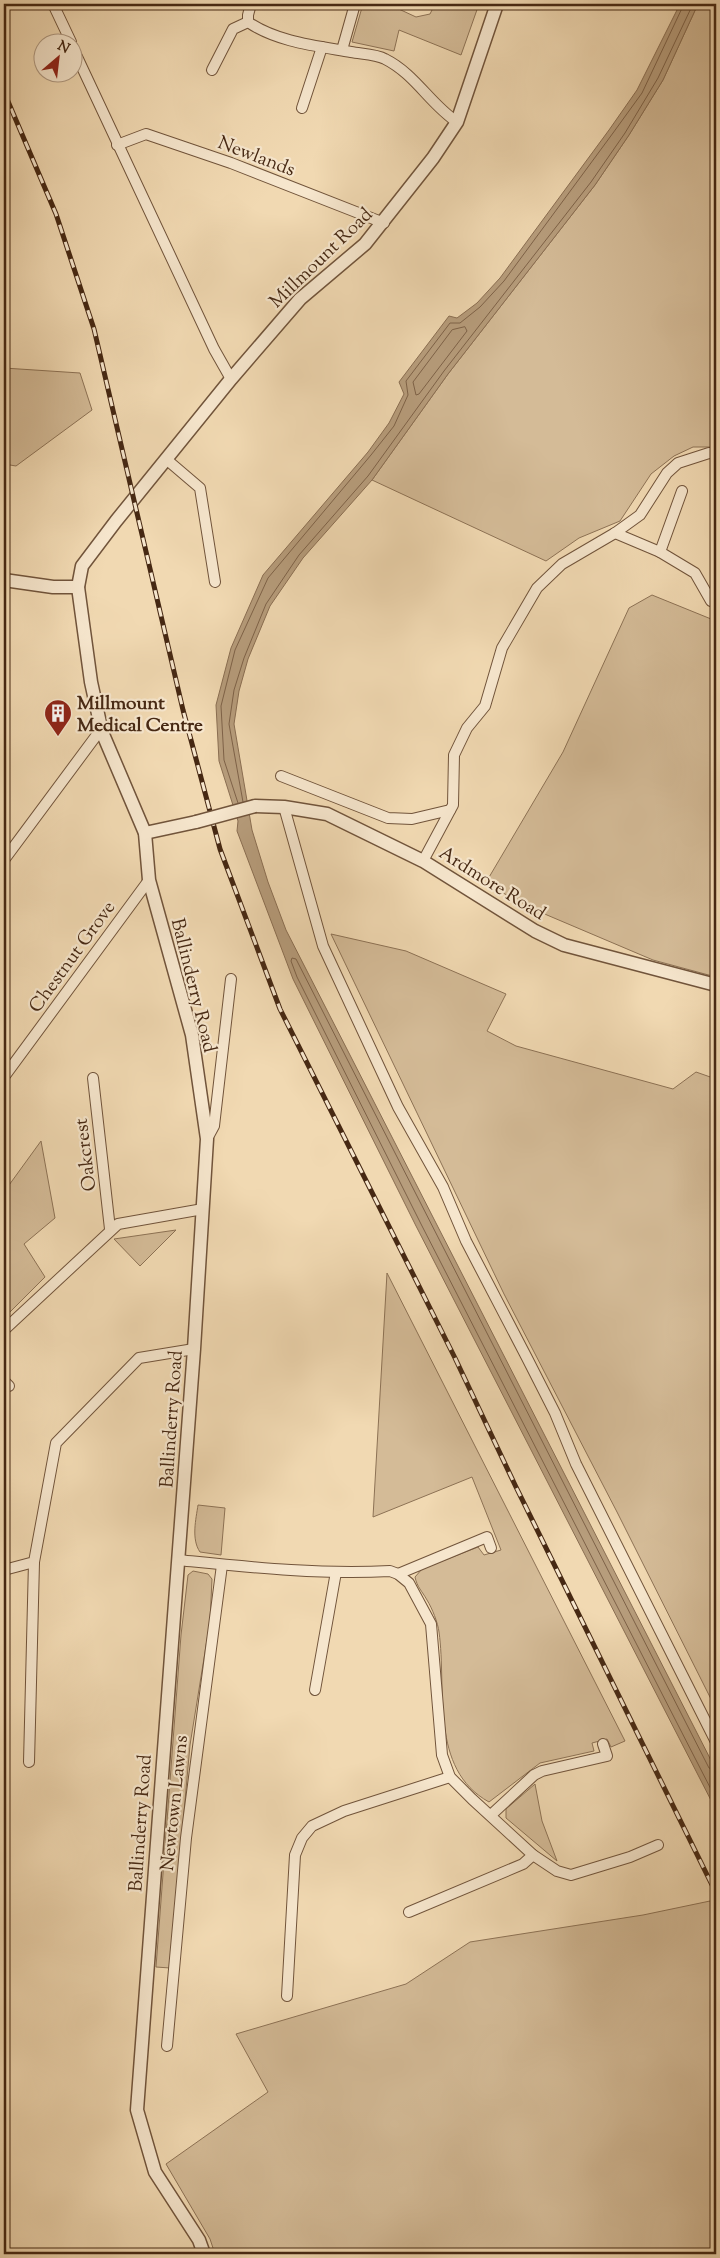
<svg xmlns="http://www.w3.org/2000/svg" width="720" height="2258" viewBox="0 0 720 2258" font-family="'Sorts Mill Goudy',serif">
<rect width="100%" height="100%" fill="#f1d9b2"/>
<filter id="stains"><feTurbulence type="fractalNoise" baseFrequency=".004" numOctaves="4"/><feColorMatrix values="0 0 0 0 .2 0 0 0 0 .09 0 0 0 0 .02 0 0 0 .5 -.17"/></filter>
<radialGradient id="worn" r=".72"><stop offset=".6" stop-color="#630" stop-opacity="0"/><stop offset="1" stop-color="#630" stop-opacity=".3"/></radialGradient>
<g fill="#d4bb97" stroke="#8d7255">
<path d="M363,4h25l28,13 14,-3 5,-10h44l-18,51 -62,-25 -5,21 -42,-9z"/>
<path d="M698,4h18v443h-23l-19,9 -23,18 -31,47 -41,17 -33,23 -174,-81 76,-106 147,-189 34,-50 34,-55z"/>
<path d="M4,368l76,5 12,37 -76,56 -12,-2z"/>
<path d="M652,595l64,26v356l-63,-17 -106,-45 -62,-31 78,-132 66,-144z"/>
<path d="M331,934l75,17 100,43 -19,37 29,15 157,43 23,-17 20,7v630l-99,-197 -113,-218z"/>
<path d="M41,1141l14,77 -31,26 21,33 -41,41v-126z"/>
<path d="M176,1230l-36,36 -26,-27z"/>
<path d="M387,1273l238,468 -14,6 -4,-8 -15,4 2,8 -54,12 -51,39c-60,-33 -42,-113 -50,-170 -1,-9 -7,-24 -12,-32 -5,-9 -10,-13 -12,-23l7,-8 56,-22 6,8 17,-5 -29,-73 -99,40z"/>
<path d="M198,1505l27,3 -4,47 -21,-3c-9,-13 -4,-33 -2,-47z"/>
<path d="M193,1571l15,3 4,5 -2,42 -20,124 -20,223 -14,-1 25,-332 7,-60z"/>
<path d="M535,1784l7,37 15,40 -51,-43v-9z"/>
<path d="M710,1901l6,16v337h-501l-5,-15 -44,-75 102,-72 -32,-58 170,-50 64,-42 173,-27z"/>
</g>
<path fill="#b79d7c" stroke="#8a6e52" d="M680,4h18l-35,76 -34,55 -34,50 -147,189 -76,106 -69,78 -33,48 -22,53 -9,32 -5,33 18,106 16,52 18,48 430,840v40l-300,-584 -123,-247 -56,-148 1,-10 -19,-60 -3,-56 15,-57 32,-73 105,-123 21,-29 15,-29 -5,-12 50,-66 8,2 20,-15 23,-25 109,-148 28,-40z"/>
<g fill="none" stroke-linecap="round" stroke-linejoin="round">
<g stroke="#7e6248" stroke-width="1">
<path d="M465,327l2,4 -48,63 -3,1 -3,-13 39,-52z"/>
<path d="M243,802l-14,-78 5,-34 10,-32 22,-54 33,-49 69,-79 76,-105 147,-189 34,-49 33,-55 35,-74"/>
<path d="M238,803l-14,-43 -3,-54 14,-56 33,-72 103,-123 23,-29 14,-31 -2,-14 44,-58h10l20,-16 24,-26 109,-148 29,-40 42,-89"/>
<path d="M716,1771l-7,-3 -413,-809 -4,-1 -1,3 6,16 124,247 295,575"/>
</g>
<g stroke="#71543b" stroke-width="12">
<g id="minor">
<path d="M53,4l18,38"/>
<path d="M251,4l-3,11v7c29,20 69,24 103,30 11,2 25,2 34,7 30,15 45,45 72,63"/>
<path d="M72,46l142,303 17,30"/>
<path d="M342,50l13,-46"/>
<path d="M212,70l21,-41 15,-7"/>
<path d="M302,108l20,-61"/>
<path d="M117,145l29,-11 85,29 153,60"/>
<path d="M166,459l34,29 15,94"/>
<path d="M615,533l45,19 22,-61"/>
<path d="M660,552l35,21 16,28 5,1"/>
<path d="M281,776l107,42 24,1 38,-9"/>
<path d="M284,807l39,139 75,161 45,80 23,54 61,117 28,55 21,51 140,278"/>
<path d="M4,860l92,-124 6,-4"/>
<path d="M423,861l30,-56 1,-50 13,-27 18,-22 17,-58 35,-60 25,-24 53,-31 25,-18 27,-42 11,-10 31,-10 7,1"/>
<path d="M4,1077l145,-197"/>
<path d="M93,1078l17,151"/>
<path d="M207,1139l7,-13 17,-147"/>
<path d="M4,1330l114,-106 85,-15"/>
<path d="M4,1381l5,5"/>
<path d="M178,1560c70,7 142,15 212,11l8,3 11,9 22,41 11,131 8,22 22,22 61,56 24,16 14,4 59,-18 28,-12"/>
<path d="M4,1570l30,-8 22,-119 83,-85 55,-9"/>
<path d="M398,1574l89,-37 4,11"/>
<path d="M315,1690l21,-118"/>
<path d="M29,1762l5,-200"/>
<path d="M491,1815l43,-40 8,-4 65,-15 -4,-12"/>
<path d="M409,1912l114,-48 10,-9"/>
<path d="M287,1996l8,-141 7,-17 10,-12 32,-15 106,-34"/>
<path d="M167,2046l19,-208 36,-273"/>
</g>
</g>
<g stroke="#71543b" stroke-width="15">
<g id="tertiary">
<path d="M4,580l49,7h25"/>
<path d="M255,806l29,1 43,7 96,47 112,70 29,14 152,40"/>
<path d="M145,833l51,-11"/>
<path d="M204,2254l-5,-14 -44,-68 -18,-62 57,-761 13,-210 -15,-104 -43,-155 -4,-47 -43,-101 -11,-50 -13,-95 4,-21 34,-45 115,-142 69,-80 65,-55 68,-86 24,-36 40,-118"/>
</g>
</g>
<use href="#minor" stroke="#f6e6cd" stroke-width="10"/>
<use href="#tertiary" stroke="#f6e6cd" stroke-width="12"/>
<g stroke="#462813" stroke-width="5">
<path id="rail" d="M4,92l52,122 38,115 89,381 37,139 60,160 175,349 61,129 200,406"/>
</g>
<use href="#rail" stroke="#f6e6cd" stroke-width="3" stroke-dasharray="9" stroke-linecap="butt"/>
<g stroke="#71543b" stroke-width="15" stroke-linecap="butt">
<path id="tertiary-bridge" d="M196,822l59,-16"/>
</g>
<use href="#tertiary-bridge" stroke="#f6e6cd" stroke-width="12"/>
</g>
<defs>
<g id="building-pin" transform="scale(1.4375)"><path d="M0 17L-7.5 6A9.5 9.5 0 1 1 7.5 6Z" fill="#8f2418" stroke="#f6e6cd"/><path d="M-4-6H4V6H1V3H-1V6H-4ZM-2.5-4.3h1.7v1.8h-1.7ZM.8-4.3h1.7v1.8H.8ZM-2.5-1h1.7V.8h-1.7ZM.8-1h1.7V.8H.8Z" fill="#fff"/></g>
</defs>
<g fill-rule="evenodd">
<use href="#building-pin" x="58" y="713"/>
</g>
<g text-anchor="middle" stroke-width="4.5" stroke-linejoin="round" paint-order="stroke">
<g font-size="19" fill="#462813" stroke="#f6e6cd">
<text transform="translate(257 155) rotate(21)" y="7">Newlands</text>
<text transform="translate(320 257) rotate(-44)" y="7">Millmount Road</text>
<text transform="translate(493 882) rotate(32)" y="7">Ardmore Road</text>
<text transform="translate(71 956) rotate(-54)" y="7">Chestnut Grove</text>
<text transform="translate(195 985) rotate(76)" y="7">Ballinderry Road</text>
<text transform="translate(84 1155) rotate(-97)" y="7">Oakcrest</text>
<text transform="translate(170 1419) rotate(-86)" y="7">Ballinderry Road</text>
<text transform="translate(173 1803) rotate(-84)" y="7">Newtown Lawns</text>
<text transform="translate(139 1823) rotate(-86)" y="7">Ballinderry Road</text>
</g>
<g font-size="19" font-weight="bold" fill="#462813" stroke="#f6e6cd" text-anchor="start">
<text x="77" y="709">Millmount<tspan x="77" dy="22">Medical Centre</tspan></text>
</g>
</g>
<rect width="720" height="2258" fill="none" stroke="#f1d9b2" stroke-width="20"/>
<rect x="5" y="5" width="710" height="2248" fill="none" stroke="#462813" stroke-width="2.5"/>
<rect x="10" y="10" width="700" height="2238" fill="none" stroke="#462813"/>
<g transform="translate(58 58) rotate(28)"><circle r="24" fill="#f6e6cd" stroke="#b09a83"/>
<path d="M0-4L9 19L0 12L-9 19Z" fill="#8f2418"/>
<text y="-8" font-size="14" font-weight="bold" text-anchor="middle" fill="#462813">N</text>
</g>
<rect width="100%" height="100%" filter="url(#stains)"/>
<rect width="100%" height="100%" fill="url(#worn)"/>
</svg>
